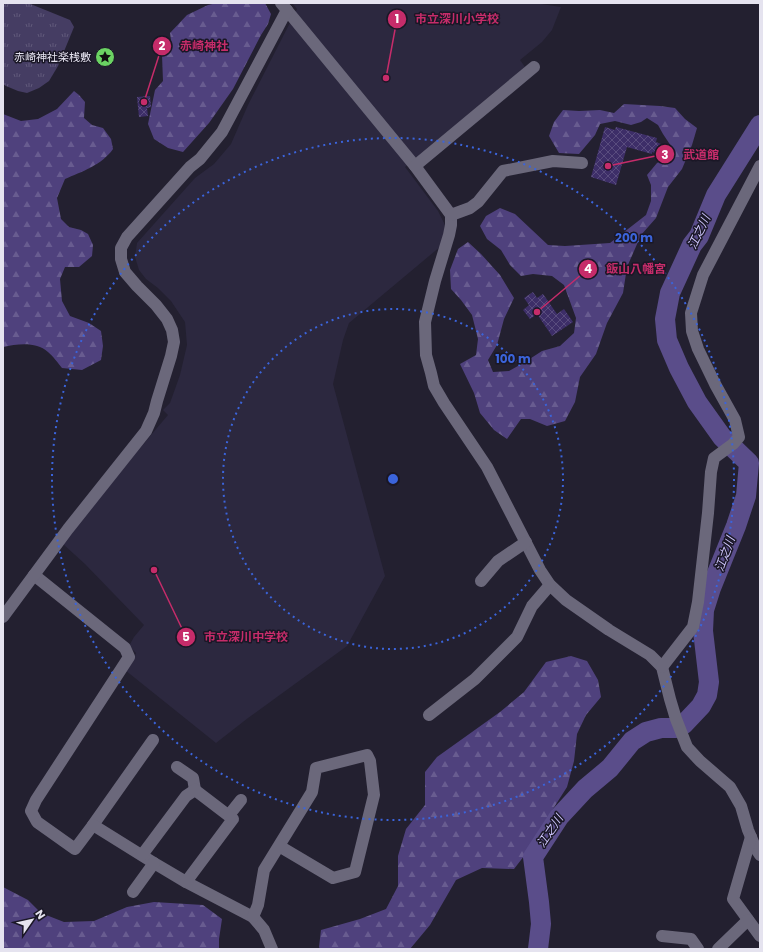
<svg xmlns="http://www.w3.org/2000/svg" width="763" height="952" viewBox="0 0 763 952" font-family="Poppins,'Noto Sans JP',sans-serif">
<defs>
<pattern id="forest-firs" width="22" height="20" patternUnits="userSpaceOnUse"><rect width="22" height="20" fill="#4f417d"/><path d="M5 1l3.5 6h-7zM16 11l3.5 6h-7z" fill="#685c90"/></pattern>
<pattern id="park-tufts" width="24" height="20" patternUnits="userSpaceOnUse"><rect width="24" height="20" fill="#453d63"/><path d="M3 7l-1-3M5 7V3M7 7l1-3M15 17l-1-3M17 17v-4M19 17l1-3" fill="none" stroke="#60597a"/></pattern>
<pattern id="building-cross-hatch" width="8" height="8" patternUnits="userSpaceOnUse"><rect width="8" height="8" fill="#3d2e68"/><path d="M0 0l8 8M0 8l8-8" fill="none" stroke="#594c7e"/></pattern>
</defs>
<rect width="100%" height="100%" fill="#232030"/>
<path fill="#2c283f" d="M292,3h243l26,4 -9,23 -10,12 -22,18 5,7 -120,100 33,44 7,14 -4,21 -92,77 -6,17 -10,44 52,192 -38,70 -99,72 -32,25 -91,-73 10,-14 1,-3 -7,-7 5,-9 10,-12 -59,-61 -22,-20 55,-70 50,-59 -5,-5 7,-7 10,-28 7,-30 -2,-23 -14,-21 -13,-13 -12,-9 -7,-9 -4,-13 2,-14 58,-65 19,-14 17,-20 17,-39 49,-96z"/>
<g fill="url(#forest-firs)">
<path d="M217,3h48l6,11 -3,10 -7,11 -28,54 -24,34 -26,29 -15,-4 -14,-9 -6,-15 7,-34 8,-9 -1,-26 10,-8 -2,-14 17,-18 21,-10z"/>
<path d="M74,91l5,4 6,7 -1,16 8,7 11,3 8,11 2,10c-11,16 -32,23 -48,30l-8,19 4,21 8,8 12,3 7,4 5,11 -1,11 -13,11h-14l-5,12 2,22 8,15 19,7 12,8 2,15 -2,14 -19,10 -20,-2c-4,-5 -9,-12 -14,-16 -12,-11 -31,-8 -45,-5v-233l18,7 17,-2 19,-10z"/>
<path d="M624,104l36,2 15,2 10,11 12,9 -5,17 -10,24 -14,18 -12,31 -15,17 -14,32 -4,26 -16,30 -11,31 -16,23 -5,25 -10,19 -18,5 -17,-7h-9l-14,20 -13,-9 -14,-17 -6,-20 -14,-29 16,-9 2,-16 -6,-24 -11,-15 -10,-11 -1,-19 8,-21 10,-7 13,12 19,21 14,23 -10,21 -7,26 -9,15 5,12 16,-1 16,-9 17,-11 18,-5 14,-13 2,-15 -12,-33 -12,-9 -19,-2 -12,2 -11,-11 -9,-15 -14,-11 -7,-13 6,-10 14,-8 15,6 33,31 17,1 45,-3 36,-28 5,-14v-16l-4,-10 10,-12 12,-7 2,-10 -8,-12 -5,-9 -11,-7 -6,4 -10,3 -16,-4 -15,3 -5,11 -16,19 -20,-1 -10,-17 5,-14 9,-12 16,1 21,-1 14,3z"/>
<path d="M571,656l16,5 11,19 3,17 -15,18 -9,19 -3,27 -7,26 -23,36 -13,24 -17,22 -32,-1 -26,12 -26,45 -20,24h-90l-1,-2 2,-17 39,-11 26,-10 12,-23v-30l8,-27 19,-24v-33l12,-15 63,-45 24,-20 22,-30z"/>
<path d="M3,887l25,13 13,13 23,9 30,-1 33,-14 27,-5 49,3 19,14 -3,20v10h-216z"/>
</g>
<path fill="url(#park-tufts)" d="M5,3h23l42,17 4,7 -16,39 -9,15 -10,7 -12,5 -9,-2 -12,-5 -3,-2v-77z"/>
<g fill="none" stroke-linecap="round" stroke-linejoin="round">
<path stroke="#5a4d8a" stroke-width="20" d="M538,949l3,-25 -2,-22 -6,-45 26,-40 26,-28 25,-21 22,-27 14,-9 15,-4h15l8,-4 17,-18 6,-11 2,-13 -6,-51 1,-21 7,-22 25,-62 10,-30 3,-33 -27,-26 -25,-35 -18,-34 -12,-28 -2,-21 5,-26 22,-48 7,-9 17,-41 44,-70"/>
</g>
<g fill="url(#building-cross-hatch)">
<path d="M150,96l1,11 -4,1 1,8 -9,1 -2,-20z"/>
<path d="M605,127l10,3 1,-3 41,11 -1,4 5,2 -3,10 -6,-2v2l-25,-7 -11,38 -25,-8z"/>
<path d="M533,292l4,6 6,-4 14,20 7,-5 9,13 -21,14 -15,-22 -7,5 -7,-9 6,-5 -5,-7z"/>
</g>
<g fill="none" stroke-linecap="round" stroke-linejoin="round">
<g stroke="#6b687b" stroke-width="12">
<path d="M281,3l134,163 36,49v10l-2,10 -14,46 -10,41 1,33 5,18 3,13 10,17 43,64 53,103 10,15 16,15 43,30 41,25 12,12 8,32 6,20 11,28 13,14 30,26 11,19 7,24 8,19 4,6"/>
<path d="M415,166l119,-99"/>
<path d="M451,215l19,-7 8,-6 25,-31 50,-10 29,2"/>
<path d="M34,575l91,73 4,9 -93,143 -5,11 6,11 38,27 18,-24 60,-85"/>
<path d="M481,581l17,-20 28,-19"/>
<path d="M3,617l65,-88 78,-98 8,-18 3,-12 14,-45 3,-14 -2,-12 -5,-11 -11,-14 -19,-19 -12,-14 -4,-13v-11l6,-11 63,-70 10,-8 22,-27 65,-122"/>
<path d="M662,667l31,-40 5,-25 10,-89 3,-41 3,-14 19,-14 6,-7 -4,-17 -20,-36 -17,-35 -6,-18 -1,-18 12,-38 57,-109"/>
<path d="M429,715l46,-36 42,-42 15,-31 18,-21"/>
<path d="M177,767l16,11 2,12"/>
<path d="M229,815l12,-15"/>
<path d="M93,825l61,38 32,19 67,35 11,13 8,19"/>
<path d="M751,837l-18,62 27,37"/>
<path d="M142,855l44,-59 9,-6 38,29 -47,63"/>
<path d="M133,892l21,-29"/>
<path d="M253,917l5,-12 6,-35 48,-78 4,-24 51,-13 3,6 4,34 -19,77 -22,6 -54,-32"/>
<path d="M662,936l29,3 7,10"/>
<path d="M718,949l30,-29"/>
</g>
</g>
<g fill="none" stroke="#3b64db" stroke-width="2" stroke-dasharray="2 4">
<circle cx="393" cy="479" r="170"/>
<circle cx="393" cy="479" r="341"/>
</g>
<defs>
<g id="sight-disc" transform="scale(1)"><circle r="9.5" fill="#6bd363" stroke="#1a1726"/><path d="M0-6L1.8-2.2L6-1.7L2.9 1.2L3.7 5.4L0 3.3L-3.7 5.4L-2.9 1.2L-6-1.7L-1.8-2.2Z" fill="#111"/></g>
</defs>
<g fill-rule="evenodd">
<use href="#sight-disc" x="105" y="57"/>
</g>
<g text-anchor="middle" stroke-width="3" stroke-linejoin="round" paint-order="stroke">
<g font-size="11" fill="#e5e3ef" stroke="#1a1726" text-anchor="end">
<text x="91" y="61">赤崎神社楽桟敷</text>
</g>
<g font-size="12" font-style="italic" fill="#cdc4fb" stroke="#1a1726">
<text transform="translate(699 232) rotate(-65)" y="4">江之川</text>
<text transform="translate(725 554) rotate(-70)" y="4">江之川</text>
<text transform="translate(550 831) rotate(-56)" y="4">江之川</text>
</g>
</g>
<circle cx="393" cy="479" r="6" fill="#3b64db" stroke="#1a1726" stroke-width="2"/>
<g font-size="12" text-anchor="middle" font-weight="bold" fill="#3b64db" stroke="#1a1726" stroke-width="3" stroke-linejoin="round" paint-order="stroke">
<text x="634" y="242">200 m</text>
<text x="513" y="363">100 m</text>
</g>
<path fill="none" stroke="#c62c6a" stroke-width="1.5" d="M386 78L397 19M144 102L162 46M608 166L665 154M537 312L588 269M154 570L186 637"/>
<g fill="#c62c6a" stroke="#1a1726" stroke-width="1.5">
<circle cx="386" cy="78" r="4"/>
<circle cx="144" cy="102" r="4"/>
<circle cx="608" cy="166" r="4"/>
<circle cx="537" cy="312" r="4"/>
<circle cx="154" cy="570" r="4"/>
<circle cx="397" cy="19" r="10"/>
<circle cx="162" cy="46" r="10"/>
<circle cx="665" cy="154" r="10"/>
<circle cx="588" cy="269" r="10"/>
<circle cx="186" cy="637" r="10"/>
</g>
<g font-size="12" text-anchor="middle" font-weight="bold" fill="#fff">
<text x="397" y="23">1</text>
<text x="162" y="50">2</text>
<text x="665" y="159">3</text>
<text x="588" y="273">4</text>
<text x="186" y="641">5</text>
</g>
<g font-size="12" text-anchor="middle" font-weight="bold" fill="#c62c6a" stroke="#1a1726" stroke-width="3" stroke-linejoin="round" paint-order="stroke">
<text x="457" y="23">市立深川小学校</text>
<text x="204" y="50">赤崎神社</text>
<text x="701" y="159">武道館</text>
<text x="636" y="273">飯山八幡宮</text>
<text x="246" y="641">市立深川中学校</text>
</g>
<rect width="763" height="952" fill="none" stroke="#e5e3ef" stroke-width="8"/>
<g transform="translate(32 920) rotate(56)" stroke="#1a1726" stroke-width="3" paint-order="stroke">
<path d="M0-3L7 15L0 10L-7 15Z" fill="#e5e3ef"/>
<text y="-6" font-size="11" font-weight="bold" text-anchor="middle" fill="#e5e3ef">N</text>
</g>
</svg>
